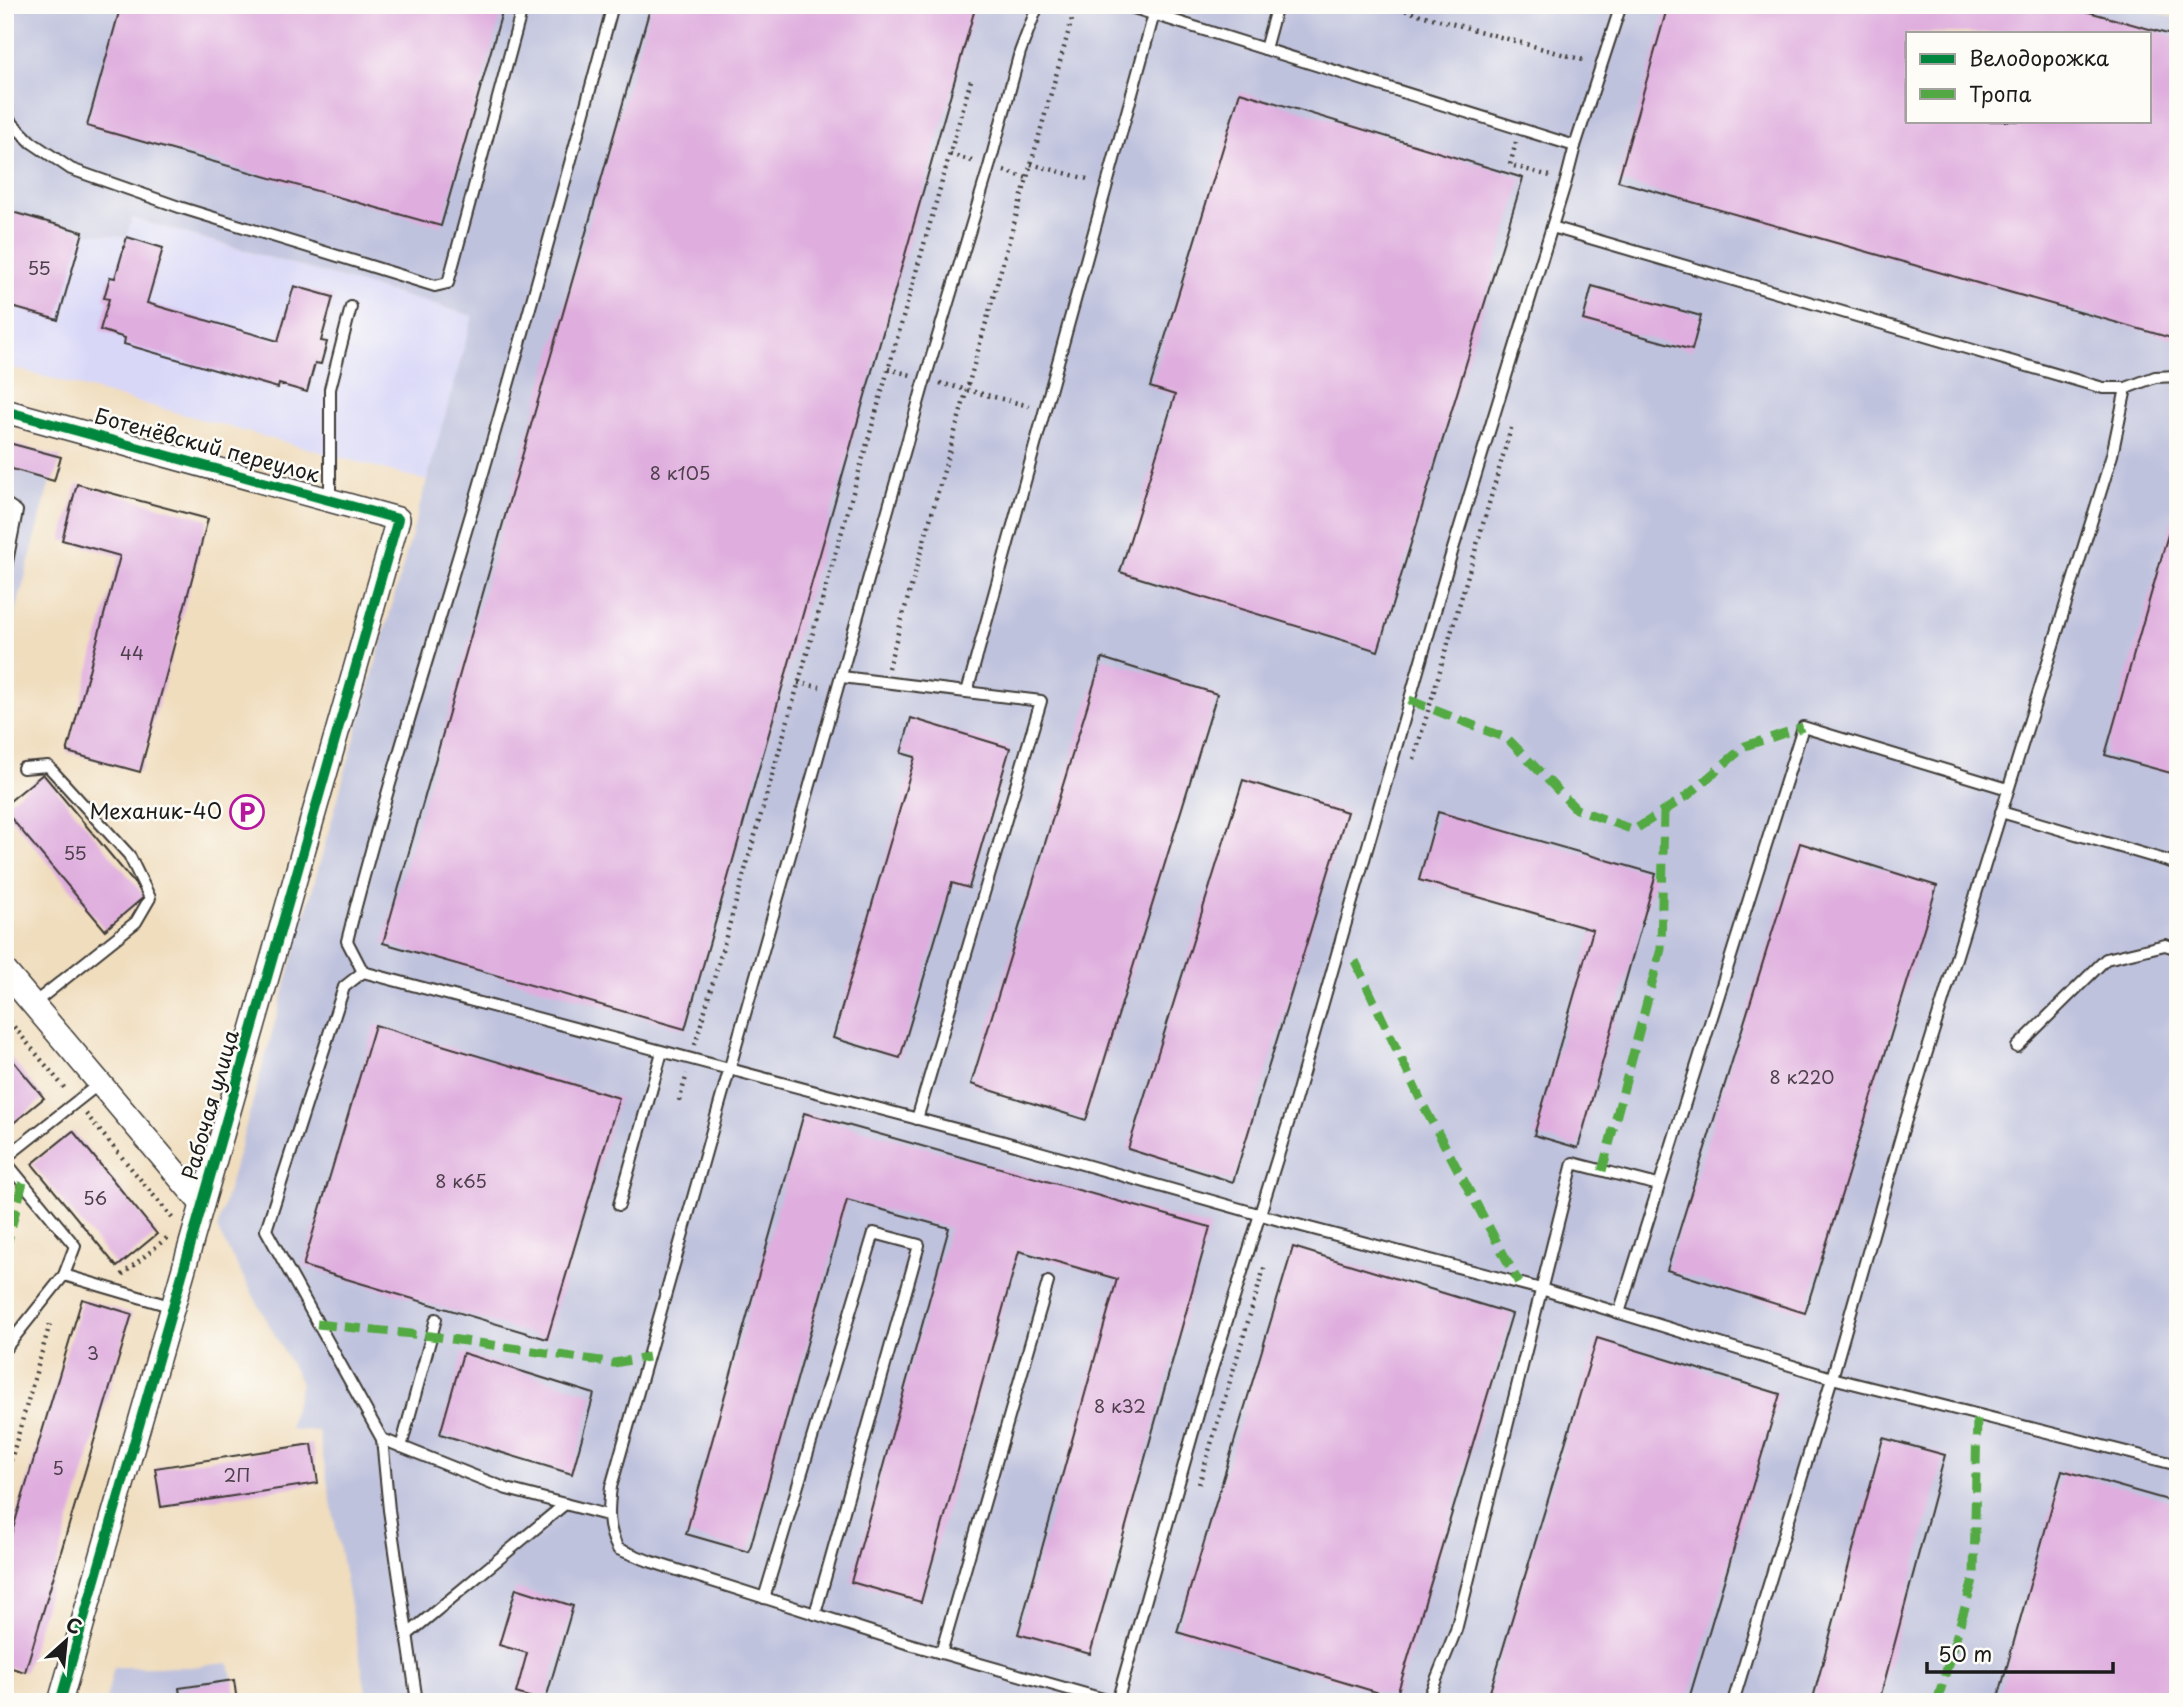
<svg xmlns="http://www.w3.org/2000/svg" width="2183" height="1707" viewBox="0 0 2183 1707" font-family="'Playpen Sans',sans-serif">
<rect width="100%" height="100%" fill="#fdfcf7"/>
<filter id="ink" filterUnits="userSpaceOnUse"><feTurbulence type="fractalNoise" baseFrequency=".0143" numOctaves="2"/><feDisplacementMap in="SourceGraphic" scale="14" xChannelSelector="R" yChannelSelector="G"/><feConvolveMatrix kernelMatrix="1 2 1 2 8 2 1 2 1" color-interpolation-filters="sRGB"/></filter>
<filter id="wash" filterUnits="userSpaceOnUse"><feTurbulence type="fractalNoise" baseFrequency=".00686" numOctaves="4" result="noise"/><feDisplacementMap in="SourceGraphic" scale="28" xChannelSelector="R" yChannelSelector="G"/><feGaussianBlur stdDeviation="1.57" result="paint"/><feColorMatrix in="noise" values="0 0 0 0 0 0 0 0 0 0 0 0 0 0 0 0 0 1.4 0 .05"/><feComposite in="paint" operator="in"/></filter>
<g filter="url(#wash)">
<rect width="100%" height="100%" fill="#f0ddbe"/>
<path fill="#d8d7f8" d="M5,210l78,22 44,5 4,-19 342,98 -46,165 -422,-115z"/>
<g fill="#bfc2dd" fill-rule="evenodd">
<path d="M5,5h2125l48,14v1683h-1810l-50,-271 -29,-2 12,-46 -84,-154 256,-913 -341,-98 -5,19 -44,-5 -78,-22zM1908,33h242v88h-242z"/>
<path d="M5,442l56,15 -7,24h-4l-45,174z"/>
<path d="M229,1663l8,39h-132l9,-35h76z"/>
</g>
<g id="blocks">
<g fill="#dfaede" fill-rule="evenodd">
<path d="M121,5h383l-63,221 -354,-100z"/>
<path d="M651,5h325l-291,1024 -302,-86z"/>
<path d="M1668,5h396l114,32v303l-560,-159zM1908,33h242v88h-242z"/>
<path d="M1240,92l283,86 -145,473 -258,-79 55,-177 -25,-8z"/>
<path d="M5,210l78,22 -25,88 -53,-15z"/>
<path d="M127,237l36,11 -16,55 131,38 16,-55 39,11 -12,44 6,1 -6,22 -6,-1 -8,29 -28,-8 -1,4 -154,-44 1,-6 -25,-8 9,-31 -5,-1 6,-21 5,1z"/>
<path d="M1592,286l109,30 -9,34 -109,-30z"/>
<path d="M5,442l56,15 -7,24 -49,-14z"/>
<path d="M77,484l131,35 -68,253 -73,-20 53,-196 -58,-16z"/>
<path d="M2177,503h1v272l-73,-20z"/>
<path d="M1102,658l115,36 -131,426 -115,-36z"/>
<path d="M911,718l99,30 -41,140 -17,-5 -52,175 -67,-20 82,-281 -14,-4z"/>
<path d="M43,774l102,122 -40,34 -100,-119v-6z"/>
<path d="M1243,780l104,32 -114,370 -105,-33z"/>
<path d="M1438,812l218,62 -78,274 -44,-13 59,-205 -174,-50z"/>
<path d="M1800,843l137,43 -132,427 -138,-43z"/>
<path d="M375,1025l244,73 -72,241 -244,-73z"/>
<path d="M5,1051l39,47 -39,32z"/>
<path d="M804,1113l406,114 -120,427 -72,-20 99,-355 -98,-28 -98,351 -70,-20 98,-354 -102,-28 -98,352 -63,-18z"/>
<path d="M73,1131l84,103 -40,33 -85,-103z"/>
<path d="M1293,1247l219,67 -116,384 -219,-66z"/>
<path d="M82,1299l50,15 -107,358 -20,-6v-111z"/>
<path d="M1597,1338l183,56 -92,308h-188l-12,-4z"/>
<path d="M463,1353l131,41 -22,80 -132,-40z"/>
<path d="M1883,1438l62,17 -66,247h-67z"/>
<path d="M312,1444l6,39 -157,24 -6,-39z"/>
<path d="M2062,1470l116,33v199h-181z"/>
<path d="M516,1588l57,18 -28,96 -29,-9 11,-40 -28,-8z"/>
<path d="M234,1680l3,22h-56l-2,-14z"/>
</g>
</g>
</g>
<g filter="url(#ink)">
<use href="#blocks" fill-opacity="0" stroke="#3c3934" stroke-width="2"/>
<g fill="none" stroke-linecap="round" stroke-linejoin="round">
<g stroke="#3c3934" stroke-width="14">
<g id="lane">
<path d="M613,5c-45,167 -91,334 -139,499 -43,146 -90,290 -127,437l16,31 638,169 278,79 262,69 291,89 346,87"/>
<path d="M1038,5l-18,47 -31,115 -64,212 -314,1108c-3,24 -4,41 7,62l31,12 257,82 208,59"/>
<path d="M1124,5l451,141"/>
<path d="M1265,49l12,-44"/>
<path d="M5,116l26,26 40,27 111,39 253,78 13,-3 75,-278"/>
<path d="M1552,227l551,161h23l-14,67 -208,671 -72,252 -99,324"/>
<path d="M2126,388l29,-11 23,-1"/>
<path d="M330,500v-111l21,-82"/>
<path d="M5,503l12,8 -12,61"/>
<path d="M842,677l199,24 -124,418"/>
<path d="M967,692l187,-678"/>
<path d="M23,768l25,-2 81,89 21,43 -14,24 -103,82"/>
<path d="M2001,812l177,52"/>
<path d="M363,972l-19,15 -78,243 116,209 125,50 100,26"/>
<path d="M2017,1047l89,-88 59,-14 13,4"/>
<path d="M5,1158l95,-75"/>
<path d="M5,1161l70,85 -11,29 -59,74"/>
<path d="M619,1205l43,-153"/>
<path d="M64,1275l109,32"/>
<path d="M1619,1313l184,-586 205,62"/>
<path d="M382,1439l7,71 28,192"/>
<path d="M401,1447l35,-128"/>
<path d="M764,1598l110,-365 45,12 -104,369"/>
<path d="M407,1635l158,-131"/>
<path d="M941,1653l107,-371"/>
<path d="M1117,1702l82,-291 96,-310 154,-539 117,-381 9,-35 46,-141"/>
<path d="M1427,1702l29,-72 117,-467 85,22"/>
</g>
</g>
<g stroke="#3c3934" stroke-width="26">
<g id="street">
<path d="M5,411l393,108 -338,1183"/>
<path d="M5,971l197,233"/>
</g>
</g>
<g stroke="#3c3934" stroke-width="4.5" stroke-dasharray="2 5" stroke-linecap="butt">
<path d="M1385,5l202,56"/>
<path d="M1516,142l-6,23 40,11"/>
<path d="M950,154l25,8"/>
<path d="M1031,164l60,16"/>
<path d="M1004,171l23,7"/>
<path d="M888,369l23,6"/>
<path d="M940,383l89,23"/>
<path d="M888,668l188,-663"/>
<path d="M798,683l22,4"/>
<path d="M1414,759l98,-334"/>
<path d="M5,1016l62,75"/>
<path d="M695,1045l276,-965"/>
<path d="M679,1101l8,-27"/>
<path d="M86,1114l88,106"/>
<path d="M122,1275l47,-39"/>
<path d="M5,1481l46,-161"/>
<path d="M1199,1484l66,-219"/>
</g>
<use href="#lane" stroke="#fff" stroke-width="10"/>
<use href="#street" stroke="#fff" stroke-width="23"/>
<g stroke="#52a943" stroke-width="9" stroke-dasharray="18 9" stroke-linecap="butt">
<path d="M1409,700l99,39 68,70 58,21 53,-34 58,-50 58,-19"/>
<path d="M1355,961l68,144 96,178"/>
<path d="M1602,1171l59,-222 3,-138"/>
<path d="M5,1252l18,-70"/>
<path d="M317,1324l114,12 183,27 34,-6"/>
<path d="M1937,1702l37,-125 3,-162"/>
</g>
<g stroke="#fdfcf7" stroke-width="15">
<path id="cycleway" d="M5,411l393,108 -338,1183"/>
</g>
<use href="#cycleway" stroke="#00873e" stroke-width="10"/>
</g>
</g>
<defs>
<g id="parking-ring" transform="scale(1.75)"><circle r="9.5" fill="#fdfcf7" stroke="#b5179e" stroke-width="1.5"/><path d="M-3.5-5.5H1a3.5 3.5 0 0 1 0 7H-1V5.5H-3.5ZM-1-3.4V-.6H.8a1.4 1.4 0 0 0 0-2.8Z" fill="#b5179e"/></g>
</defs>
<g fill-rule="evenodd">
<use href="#parking-ring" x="247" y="812"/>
</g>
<g text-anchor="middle" stroke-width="5" stroke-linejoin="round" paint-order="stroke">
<g font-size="18" fill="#4d404c">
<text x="39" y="275">55</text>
<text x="680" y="480">8 к105</text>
<text x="132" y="660">44</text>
<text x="75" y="860">55</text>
<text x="1802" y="1084">8 к220</text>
<text x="461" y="1188">8 к65</text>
<text x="95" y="1205">56</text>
<text x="93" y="1360">3</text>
<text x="1120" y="1413">8 к32</text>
<text x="58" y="1475">5</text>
<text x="237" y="1482">2П</text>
</g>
<g font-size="21" fill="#1c1c1c" stroke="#fdfcf7">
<text transform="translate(207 446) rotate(15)" y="7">Ботенёвский переулок</text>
<text transform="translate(211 1105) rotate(-74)" y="7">Рабочая улица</text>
</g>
<g font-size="21" fill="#1c1c1c" stroke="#fdfcf7" text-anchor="end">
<text x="222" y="819">Механик-40</text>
</g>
</g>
<rect width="2183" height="1707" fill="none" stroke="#fdfcf7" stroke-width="28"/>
<rect x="1906" y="32" width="245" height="91" fill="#fdfcf7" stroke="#a3a29f" stroke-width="2"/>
<rect x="1920" y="54" width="35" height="10" fill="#00873e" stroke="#a3a29f" stroke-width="2"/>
<text x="1969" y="66" font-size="21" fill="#1c1c1c">Велодорожка</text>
<rect x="1920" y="89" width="35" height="10" fill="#52a943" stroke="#a3a29f" stroke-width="2"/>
<text x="1969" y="102" font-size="21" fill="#1c1c1c">Тропа</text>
<g transform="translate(66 1641) rotate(27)" stroke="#fdfcf7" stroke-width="5" paint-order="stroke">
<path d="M0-5L12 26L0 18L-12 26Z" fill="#1c1c1c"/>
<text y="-10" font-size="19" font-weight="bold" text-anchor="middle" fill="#1c1c1c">С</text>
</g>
<path d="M1927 1662v10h186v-10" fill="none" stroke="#1c1c1c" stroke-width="3.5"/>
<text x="1938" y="1662" font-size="21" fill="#1c1c1c" stroke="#fdfcf7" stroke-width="5" paint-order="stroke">50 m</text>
</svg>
